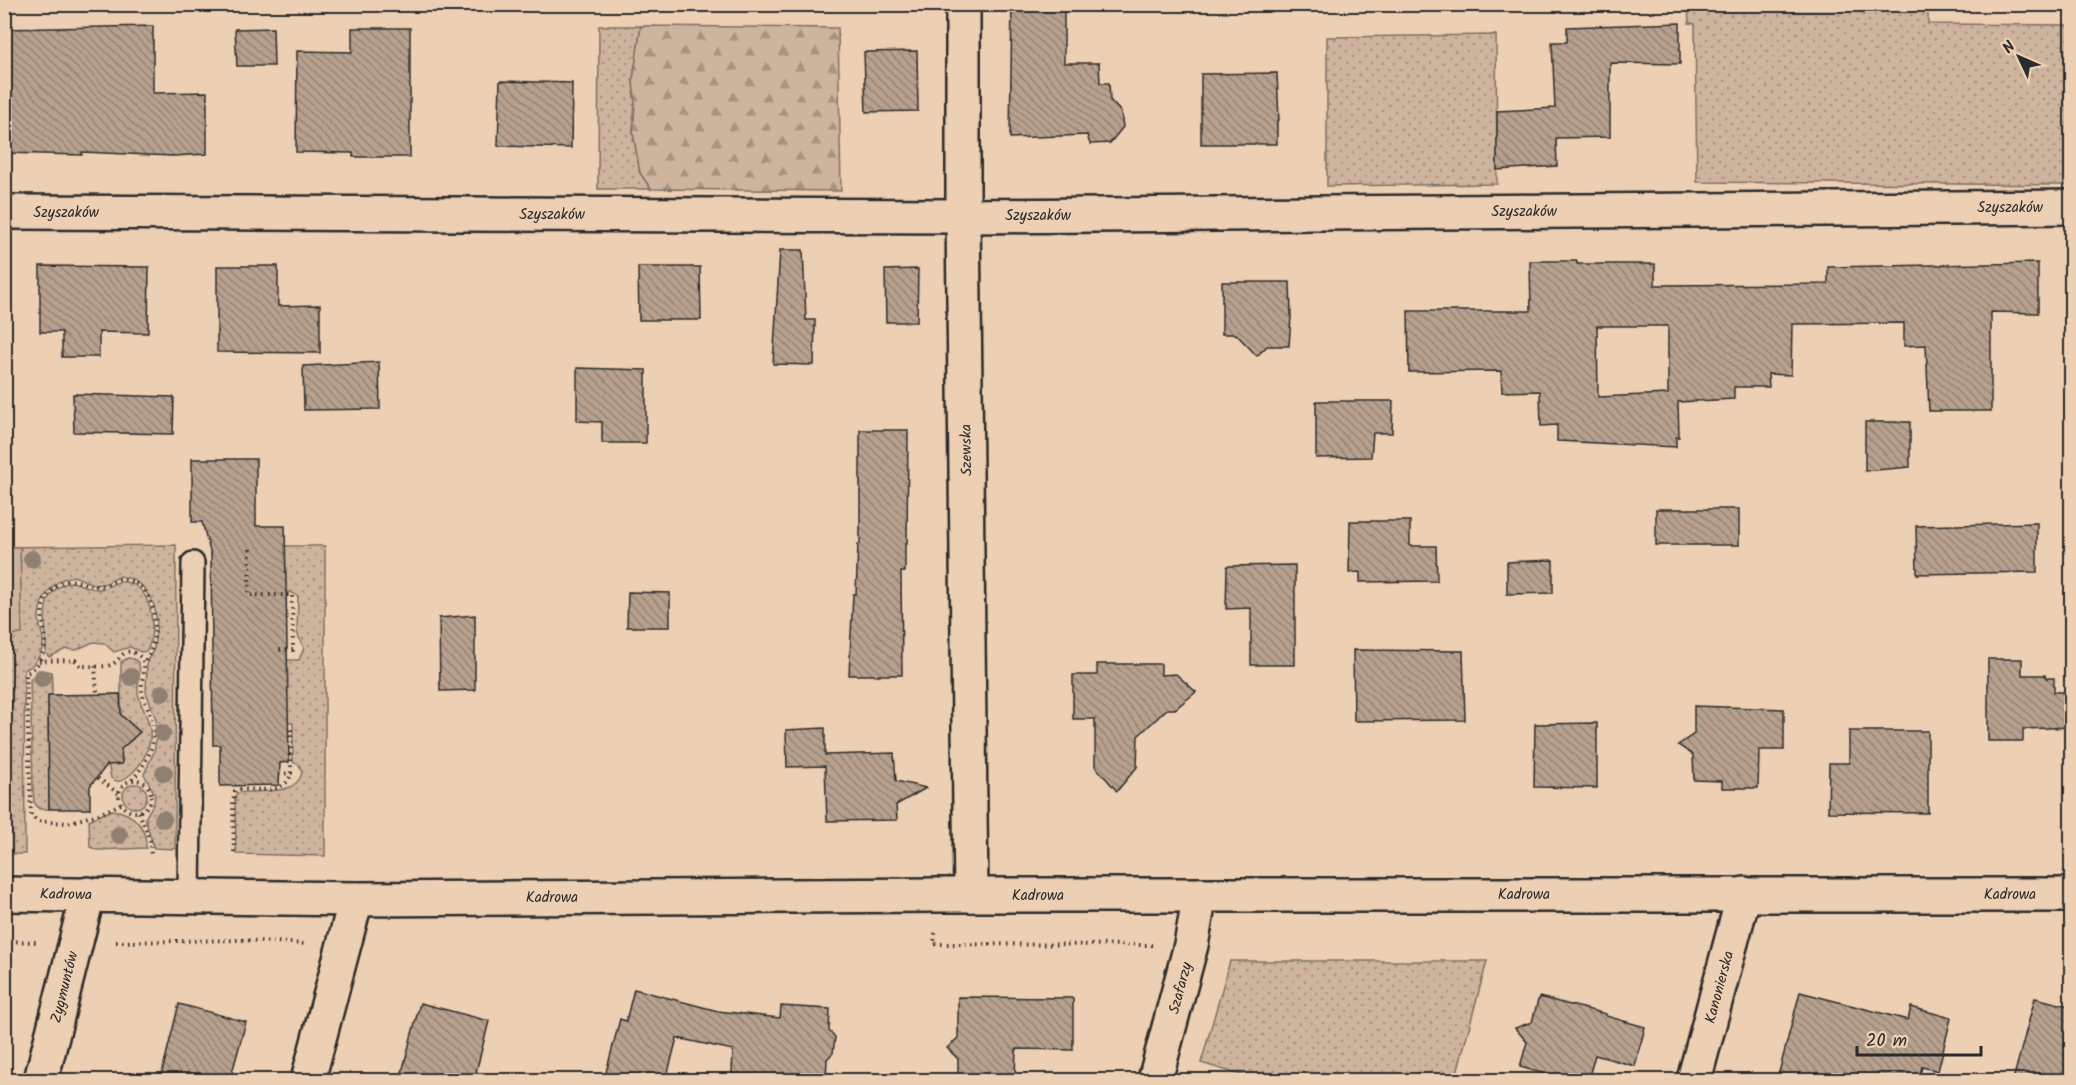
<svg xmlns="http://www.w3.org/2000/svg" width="2076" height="1085" viewBox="0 0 2076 1085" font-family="Kalam,sans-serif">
<defs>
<pattern id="grass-dots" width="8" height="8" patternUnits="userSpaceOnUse" patternTransform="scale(1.5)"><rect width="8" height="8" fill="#ceb49d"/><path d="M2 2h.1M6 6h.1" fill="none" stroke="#a79380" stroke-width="1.8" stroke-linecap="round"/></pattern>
<pattern id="forest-firs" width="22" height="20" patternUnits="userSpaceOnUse" patternTransform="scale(1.5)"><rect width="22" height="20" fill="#ceb49d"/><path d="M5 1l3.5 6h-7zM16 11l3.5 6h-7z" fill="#a79380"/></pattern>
<pattern id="building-back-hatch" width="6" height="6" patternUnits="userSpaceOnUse" patternTransform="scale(1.5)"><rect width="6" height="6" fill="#b7a18e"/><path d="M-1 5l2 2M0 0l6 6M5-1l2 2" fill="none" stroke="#958374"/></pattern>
</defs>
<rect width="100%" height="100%" fill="#edcfb3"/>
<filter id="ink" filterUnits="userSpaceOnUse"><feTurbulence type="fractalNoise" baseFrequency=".0167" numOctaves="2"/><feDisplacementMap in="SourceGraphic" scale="12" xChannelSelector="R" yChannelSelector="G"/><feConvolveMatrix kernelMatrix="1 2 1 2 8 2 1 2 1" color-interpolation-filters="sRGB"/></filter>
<g filter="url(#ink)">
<g fill="url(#grass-dots)" stroke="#7c7064" stroke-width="1.5">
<path d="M1688,5h240v19l143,1v160l-374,-3 -2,-158 -6,-1z"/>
<path d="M599,26h42l-8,54 2,24 -2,29 7,40 11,16h-53z"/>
<path d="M1496,35l1,149 -170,2v-149z"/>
<path d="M176,545l-1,304 -21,-1 -9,-30 9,-15 1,-8 -11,-21 10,-22 2,-12v-21l-10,-27 1,-31 7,-12 3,-28 -3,-16 -10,-17 -12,-9 -12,-3 -13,7 -12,2 -21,-9c-19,2 -34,21 -35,40 -1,8 3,16 4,23 1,13 -8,27 -19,31l1,184h-20v-70l6,-16v-67l-7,-7 1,-147z"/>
<path d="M253,546h72v310l-89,-2 -1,-57 2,-4c18,-4 62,5 65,-22l-3,-6 -6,-3v-39h-6v-63h12l5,-12 -7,-15 1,-37 -8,-4h-33z"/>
<path d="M71,582c9,1 18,8 28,7 10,0 15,-9 26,-7 28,4 32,48 22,69l-6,1 -11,-5 -16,5 -10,-9 -11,-1 -17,8 -10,-1 -17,8 -3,-4c2,-26 -12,-62 25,-71z"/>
<path d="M128,658c20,1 8,23 10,35 2,11 8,20 11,31 5,19 -6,42 -22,53 -6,5 -10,6 -16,1l-3,-14h14l-1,-18 4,-1 8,-6v-13l-12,-7v-57z"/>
<path d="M38,670l14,2v24h-4l1,113h-10l-5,-7 -1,-13 -3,-109z"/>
<circle cx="135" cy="796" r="12"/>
<path d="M112,810c21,2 35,17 34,38l-49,2 -7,-3 -1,-27z"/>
<path d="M1230,961h257l-32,119h-197l-57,-17z"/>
</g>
<path fill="url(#forest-firs)" stroke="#7c7064" stroke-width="1.5" d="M641,26l197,2 3,163 -190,-2 -11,-16 -7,-40 2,-29 -2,-24z"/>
<path fill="#ceb49d" stroke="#7c7064" stroke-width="1.5" d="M4,547h16l2,87 -17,1z"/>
<g fill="url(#building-back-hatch)" stroke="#2b2b2b" stroke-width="1.5" fill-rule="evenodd">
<path d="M1012,4h52v59h35l1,20h9l1,17 11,12 2,15 -13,16 -20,1 -3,-9 -77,3z"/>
<path d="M1680,23v41l-70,-1v74l-54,1 1,28 -60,4v-59l58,-3 -3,-66h15v-15z"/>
<path d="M153,26v67l54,-1v62l-34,2 -91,-4v3l-78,-2v-124z"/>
<path d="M273,28l1,38h-37l-2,-37z"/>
<path d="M352,28h58v129h-57v-4l-57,-1 1,-101 55,1z"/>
<path d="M917,51l1,60 -52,1 -2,-60z"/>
<path d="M1277,73l2,47h-2v24h-76v-70z"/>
<path d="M500,81l72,2 -1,65 -73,-2z"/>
<path d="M780,250h23l3,70h9l-1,45 -41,-1z"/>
<path d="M1530,261h47v3h78v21l173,-1v-17l210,-4v50l-47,-1v99h-62l-3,-66 -22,1v-23l-112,1 -1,51 -23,-1 1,13h-35v12l-56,3 1,35h-3v10l-119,-6v-16l-16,1 -1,-35 -38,1 -1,-21 -92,1 -1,-61h123zM1597,326h71v68l-70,3z"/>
<path d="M40,266l109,1 -1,66 -49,-1v25h-37v-25h-22z"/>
<path d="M217,266h61v40l42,-1v48l-103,-1z"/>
<path d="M638,267h62l1,53h-62z"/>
<path d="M918,269l-1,53h-31l-1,-52z"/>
<path d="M1222,282h68l1,34 -2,30h-22l-10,10 -21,-22h-14z"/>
<path d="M379,362l1,47 -76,1 -1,-44z"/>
<path d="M577,368l69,2v73h-44v-21l-25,-1z"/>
<path d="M73,394l101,3 -1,37 -99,-2z"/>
<path d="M1316,401h77l-1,32h-19l-2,24 -55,1z"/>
<path d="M1865,422h45v45l-45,4z"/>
<path d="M860,430h48l-1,114h-2v28h-4l1,103h-53l4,-81h3l2,-50h2z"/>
<path d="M192,459h64v67h29l4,236 -9,1 -1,22 -59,1v-41h-7l-2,-190 -9,-33h-10z"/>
<rect x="1656" y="509" width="83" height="36"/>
<path d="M1350,521h60v25h26l1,35 -77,1v-10l-11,1z"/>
<path d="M2037,523v49l-120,2 -1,-48z"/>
<path d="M1553,560v33l-46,1v-32z"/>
<path d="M1295,565v100h-44v-57l-25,1 1,-43z"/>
<path d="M628,592l42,1v34h-43z"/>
<path d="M475,615v75l-35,1 -1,-73z"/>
<path d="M1353,650l110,1 2,69 -111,1z"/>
<path d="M1988,659h34v16h23l1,3h8v14h18v35l-49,2v12h-35z"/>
<path d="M1097,664h64v11l15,-1 20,18 -21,17h-8l-29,27 -1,31 -20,24 -22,-25v-47h-22v-44h24z"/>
<path d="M120,694l1,21 19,17 -19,17 1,15 -15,1 -17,21v23h-41l-1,-114z"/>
<path d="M1694,706l90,3v41h-25l-1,38h-36v-7l-28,-1 -1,-25 -15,-10 16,-11z"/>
<path d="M1597,723v65l-63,-1 1,-63z"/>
<path d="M825,728v27l69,-2 2,28 30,7 -30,17 1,15 -70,1 -2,-55 -38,1 -1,-37z"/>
<path d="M1849,731h79v82l-100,-1 1,-49h20z"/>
<path d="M634,989l84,22 62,7 1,-12 49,3 -1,22 6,6 -2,16 -6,6 -1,21h-47l-2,-3 -45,-3 1,-24 -56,-12 -11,42h-62l16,-61 6,2z"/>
<path d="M1800,992l108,28 3,-13 40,11 -13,53 -16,-4 -4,13h-141z"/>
<path d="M958,997l115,1v52l-57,-1 -1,28h-7v3h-50v-21l-11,-11 11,-10z"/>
<path d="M1539,997l67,17v2l39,11 -10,39 -40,-11 -7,25h-21l-47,-13 7,-25 -12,-14 17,-6z"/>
<path d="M2035,998l37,9v73h-59z"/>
<path d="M420,1003l69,18 -15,59h-74z"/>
<path d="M179,1004l67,18 -16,58h-70z"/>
</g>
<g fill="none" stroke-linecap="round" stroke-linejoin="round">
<g stroke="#2b2b2b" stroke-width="26">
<path id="service" d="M189,896l4,-333"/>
</g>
<g stroke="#2b2b2b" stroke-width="38">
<g id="minor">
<path d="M963,4v212l8,679"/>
<path d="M4,212l959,4 1109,-9"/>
<path d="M4,894l352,5 581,-4h1135"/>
<path d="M41,1080l47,-186"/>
<path d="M308,1080l48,-181"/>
<path d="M1155,1080l36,-135 9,-50"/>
<path d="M1694,1080l50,-186"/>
</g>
</g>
<g stroke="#2b2b2b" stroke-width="4" stroke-dasharray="1.5 4.5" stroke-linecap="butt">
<path d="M250,549l-1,46h43l1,55h-16"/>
<path d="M39,661l36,-1 6,6c8,0 24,2 32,-2 8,-5 11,-17 23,-10 15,8 4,24 6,37 1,9 7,17 9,26 8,25 -4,45 -19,63"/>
<path d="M95,666l2,29"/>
<path d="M4,697l4,7 1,57 -5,16"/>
<path d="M279,774l12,-1v-48"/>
<path d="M98,778l21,16"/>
<circle cx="135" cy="796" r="16"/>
<path d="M121,804l-22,10 -32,9 -30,-2 -6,-6 -5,-142c14,-4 21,-26 19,-39 -4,-21 -6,-34 13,-49 16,-11 24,1 39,1 13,1 16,-9 30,-6 33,7 34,61 17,83"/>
<path d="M139,812l11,29 1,16"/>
<path d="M234,852l-1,-51 2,-10 4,-2c18,0 48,6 52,-16"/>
<path d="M935,933l-1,11 218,1"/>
<path d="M4,941l33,1"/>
<path d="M116,942l126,-2 65,4"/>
</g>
<use href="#service" stroke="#edcfb3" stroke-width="21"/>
<use href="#minor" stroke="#edcfb3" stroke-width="33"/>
</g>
<g fill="#908072">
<circle cx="32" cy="559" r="9"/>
<circle cx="131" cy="677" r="9"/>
<circle cx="42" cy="678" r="9"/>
<circle cx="162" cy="693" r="9"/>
<circle cx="162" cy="733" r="9"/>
<circle cx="164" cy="773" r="9"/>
<circle cx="163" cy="819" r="9"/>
<circle cx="119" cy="835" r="9"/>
</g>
</g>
<g text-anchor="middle" stroke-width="6" stroke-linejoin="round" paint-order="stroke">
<g font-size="15" fill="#2b2b2b" stroke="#edcfb3">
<text x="2010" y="212">Szyszaków</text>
<text x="1524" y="216">Szyszaków</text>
<text x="66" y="217">Szyszaków</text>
<text x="552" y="219">Szyszaków</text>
<text x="1038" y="220">Szyszaków</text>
<text transform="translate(966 450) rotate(-91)" y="5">Szewska</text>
<text transform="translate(66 894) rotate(1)" y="5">Kadrowa</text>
<text x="1524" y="899">Kadrowa</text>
<text x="2010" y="899">Kadrowa</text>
<text x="1038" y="900">Kadrowa</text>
<text x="552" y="902">Kadrowa</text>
<text transform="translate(64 987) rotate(-76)" y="5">Zygmuntów</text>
<text transform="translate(1719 987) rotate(-75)" y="5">Kanonierska</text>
<text transform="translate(1180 988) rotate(-75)" y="5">Szafarzy</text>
</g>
</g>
<rect width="2076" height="1085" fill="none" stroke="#edcfb3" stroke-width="24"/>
<rect x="12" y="12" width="2052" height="1061" fill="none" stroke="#2b2b2b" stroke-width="2" filter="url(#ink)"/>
<g transform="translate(2019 57) rotate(314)" stroke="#edcfb3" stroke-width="4.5" paint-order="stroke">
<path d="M0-4.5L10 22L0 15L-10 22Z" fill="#2b2b2b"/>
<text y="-9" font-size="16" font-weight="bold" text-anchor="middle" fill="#2b2b2b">N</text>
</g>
<path d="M1857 1046v9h124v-9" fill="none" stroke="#2b2b2b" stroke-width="3"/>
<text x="1866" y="1046" font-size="18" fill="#2b2b2b" stroke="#edcfb3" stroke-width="4.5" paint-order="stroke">20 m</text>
</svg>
